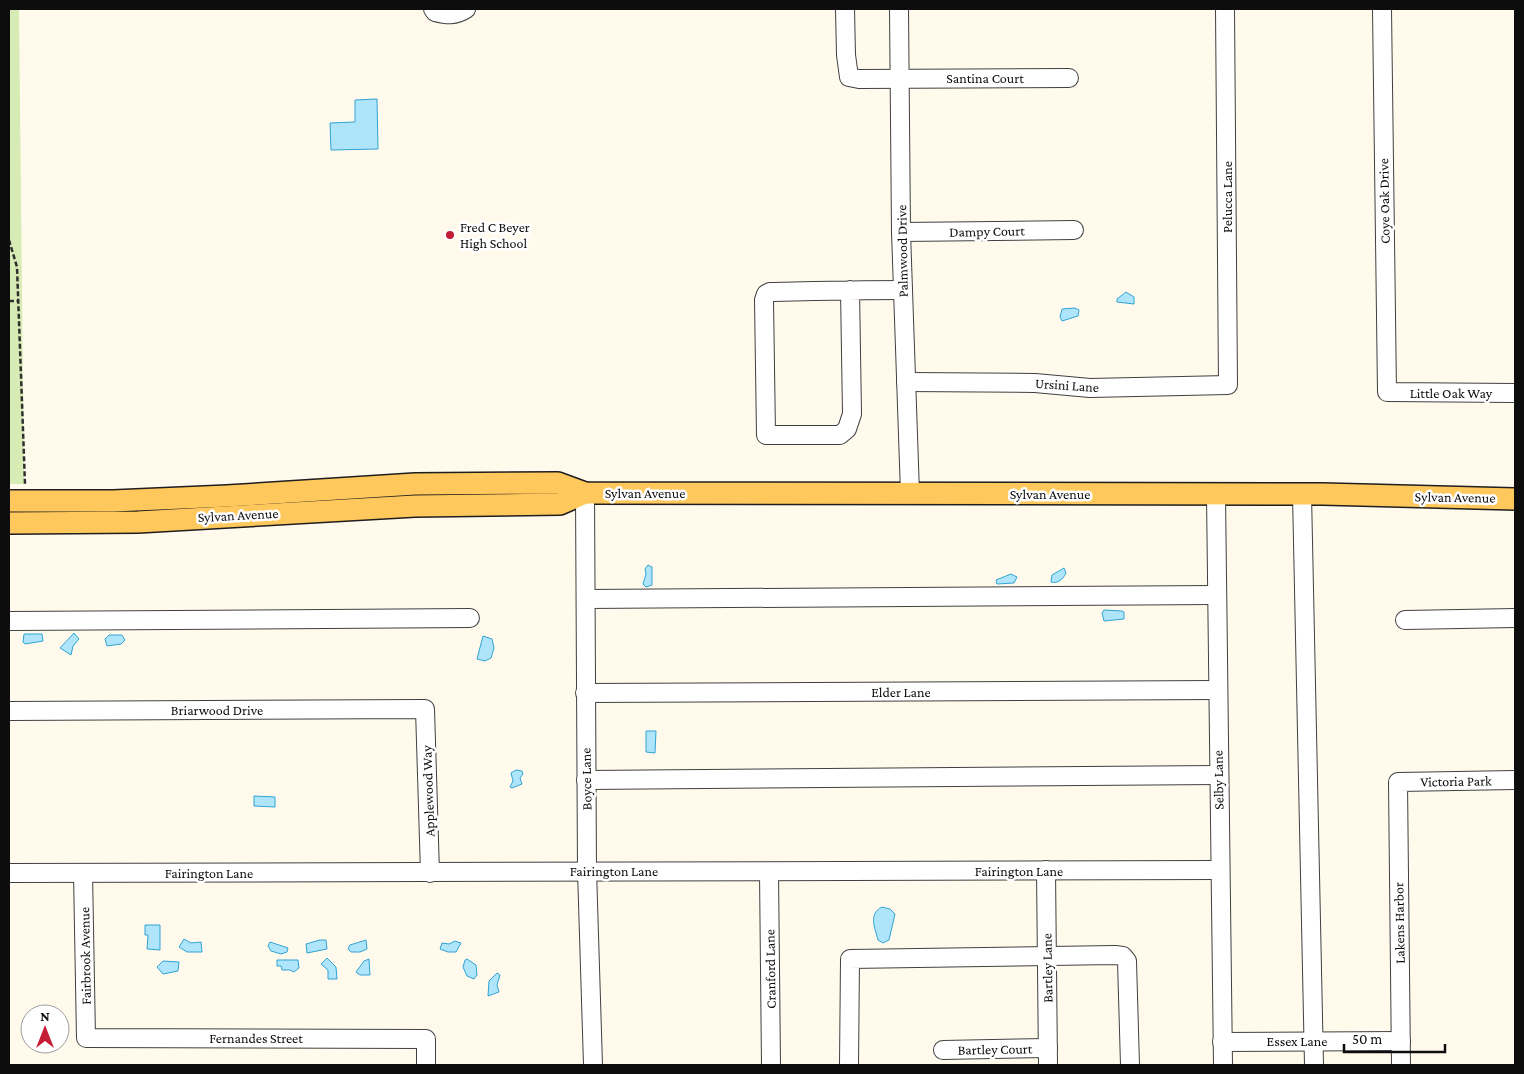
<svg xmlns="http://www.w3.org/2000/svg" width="1524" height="1074" viewBox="0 0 1524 1074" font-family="'Crimson Pro',serif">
<rect width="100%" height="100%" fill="#fffaec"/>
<path fill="#d6ecb4" d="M9,9h10l5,475h-15z"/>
<g fill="#aee5fa" stroke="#30a3d5">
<path d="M377,99l1,50 -47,1 -1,-27 25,-1v-22z"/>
<path d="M1126,292l8,5v7l-17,-2v-3z"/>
<path d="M1075,308l4,2 -1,6 -16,5 -2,-4 2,-8z"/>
<path d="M648,565l4,2v18l-6,2 -3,-3 3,-10 -1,-5z"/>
<path d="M1064,568l2,5c-3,6 -8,11 -15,9l1,-7z"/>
<path d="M1011,574l6,3 -3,6 -17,1 -1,-4z"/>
<path d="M1104,610l18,1 2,1v7l-20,2 -2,-8z"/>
<path d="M74,633l5,6 -6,7 -2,9 -11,-7z"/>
<path d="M24,634h18l1,7 -18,3 -2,-2z"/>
<path d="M109,635h13l3,5 -4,4 -14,2 -2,-7z"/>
<path d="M483,636l9,3 2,9 -3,10 -6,3 -8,-2z"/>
<path d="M646,731h10l-1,22 -9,-1z"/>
<path d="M516,770l6,1 1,3 -3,4 2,6 -10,4 -2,-1 3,-6 -2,-8z"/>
<path d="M254,796l21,1v10l-21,-1z"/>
<path d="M882,907l8,2 5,5 -6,26 -6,3 -5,-3c-3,-12 -10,-26 4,-33z"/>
<path d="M145,925h15v25l-13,-1 1,-14h-3z"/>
<path d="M184,939l7,4 10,-1 1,10h-15l-8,-5z"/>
<path d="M320,940h6l1,9 -20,4 -1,-9z"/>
<path d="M366,940l1,9 -7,3h-9l-3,-3 2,-4z"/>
<path d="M455,941l6,2 -5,9h-8l-8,-3 2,-6 7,1z"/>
<path d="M270,942l18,6 -1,4 -6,2 -10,-3 -3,-5z"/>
<path d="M327,958l9,9 1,12h-9v-9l-7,-6z"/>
<path d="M369,959l1,16h-10l-4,-3 8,-11z"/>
<path d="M467,959l9,6 1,10 -3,4 -7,-3 -4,-9 2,-7z"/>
<path d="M277,960h21l1,8 -5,4 -4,-2h-8l-1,-4h-4z"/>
<path d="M163,961l16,1 -1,9 -15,3 -6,-7z"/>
<path d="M497,973l3,2 -3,10 2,7 -11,4 1,-15z"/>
</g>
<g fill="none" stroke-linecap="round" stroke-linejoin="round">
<g stroke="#404040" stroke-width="20">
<g id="minor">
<path d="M433,9l2,3c12,3 20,4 31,-3"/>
<path d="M845,9l1,46 3,22 10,2 210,-1"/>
<path d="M899,9l2,223 9,261"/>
<path d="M1382,9l5,383 128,1"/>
<path d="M901,232l173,-2"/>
<path d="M850,290l2,124 -5,15 -7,6h-74l-2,-135 2,-6 4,-2c45,-1 89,-2 133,-2"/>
<path d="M906,382l129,1 55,5 138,-3 -3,-376"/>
<path d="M585,493l2,377 6,195"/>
<path d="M1302,494l12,571"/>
<path d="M1216,495l7,570"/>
<path d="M586,599l631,-4"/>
<path d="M1405,620l110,-2"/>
<path d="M9,621l461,-3"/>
<path d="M585,693l633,-3"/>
<path d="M9,711l416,-2 5,164"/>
<path d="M586,780l632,-5"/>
<path d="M1046,870l2,195"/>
<path d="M769,872l2,193"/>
<path d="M9,873l1210,-3"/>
<path d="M83,873l3,165 340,1v26"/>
<path d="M1222,1042l179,-1"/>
<path d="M943,1050l105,-2"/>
<path d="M849,1065l1,-106 265,-4 8,1 4,5 3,104"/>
<path d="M1401,1065l-3,-283 117,-2"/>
</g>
</g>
<g stroke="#1e1e1e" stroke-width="24">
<g id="major">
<path d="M9,501h104l114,-5 188,-12 143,-1 27,10 738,1 192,5"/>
<path d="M9,523l129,-1 277,-16 145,-2 25,-11"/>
</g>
</g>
<g stroke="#2f2f2f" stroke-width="2.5" stroke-dasharray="5 2.5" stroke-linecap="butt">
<path d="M9,240l8,27 8,217"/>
<path d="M9,301h8"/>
</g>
<use href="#minor" stroke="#fff" stroke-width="18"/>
<use href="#major" stroke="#ffc85c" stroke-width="21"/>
</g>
<circle fill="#c51c35" stroke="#fff" stroke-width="2" cx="450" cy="235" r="5"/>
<g text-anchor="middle" stroke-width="5" stroke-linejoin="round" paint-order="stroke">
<g font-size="14" fill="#0d0d0d" stroke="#fff">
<text x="985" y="83">Santina Court</text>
<text transform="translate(1227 197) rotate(-90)" y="5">Pelucca Lane</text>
<text transform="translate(1384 201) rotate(-91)" y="5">Coye Oak Drive</text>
<text transform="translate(987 231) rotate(-1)" y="5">Dampy Court</text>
<text transform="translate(902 251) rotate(-91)" y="5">Palmwood Drive</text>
<text transform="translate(1067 385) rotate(4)" y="5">Ursini Lane</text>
<text x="1451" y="398">Little Oak Way</text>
<text x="645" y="498">Sylvan Avenue</text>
<text x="1050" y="499">Sylvan Avenue</text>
<text transform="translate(1455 497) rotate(1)" y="5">Sylvan Avenue</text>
<text transform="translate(238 515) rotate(-3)" y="5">Sylvan Avenue</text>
<text x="901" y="697">Elder Lane</text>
<text x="217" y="715">Briarwood Drive</text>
<text transform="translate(586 779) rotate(-91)" y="5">Boyce Lane</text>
<text transform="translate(1218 780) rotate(-91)" y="5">Selby Lane</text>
<text transform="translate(1456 781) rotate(-1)" y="5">Victoria Park</text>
<text transform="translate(428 791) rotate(-92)" y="5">Applewood Way</text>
<text x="614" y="876">Fairington Lane</text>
<text x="1019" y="876">Fairington Lane</text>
<text x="209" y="878">Fairington Lane</text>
<text transform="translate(1399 923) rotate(-91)" y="5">Lakens Harbor</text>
<text transform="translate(85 956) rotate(-91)" y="5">Fairbrook Avenue</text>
<text transform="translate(1047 968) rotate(-91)" y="5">Bartley Lane</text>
<text transform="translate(770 969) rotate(-91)" y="5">Cranford Lane</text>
<text x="256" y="1043">Fernandes Street</text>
<text x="1297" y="1046">Essex Lane</text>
<text transform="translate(995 1049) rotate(-1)" y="5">Bartley Court</text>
</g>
<g font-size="14" fill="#0d0d0d" stroke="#fff" text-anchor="start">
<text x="460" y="232">Fred C Beyer<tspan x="460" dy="16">High School</tspan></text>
</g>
</g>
<rect width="1524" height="1074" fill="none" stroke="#0d0d0d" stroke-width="20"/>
<g transform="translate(45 1029)"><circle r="24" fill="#ffffff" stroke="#9e9e9e"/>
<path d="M0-4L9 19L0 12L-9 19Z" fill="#c51c35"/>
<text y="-8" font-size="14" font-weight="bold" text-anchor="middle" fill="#0d0d0d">N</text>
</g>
<path d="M1344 1044v8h101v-8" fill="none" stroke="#0d0d0d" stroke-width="2.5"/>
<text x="1352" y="1044" font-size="15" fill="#0d0d0d" stroke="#ffffff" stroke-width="4" paint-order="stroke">50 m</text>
</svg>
